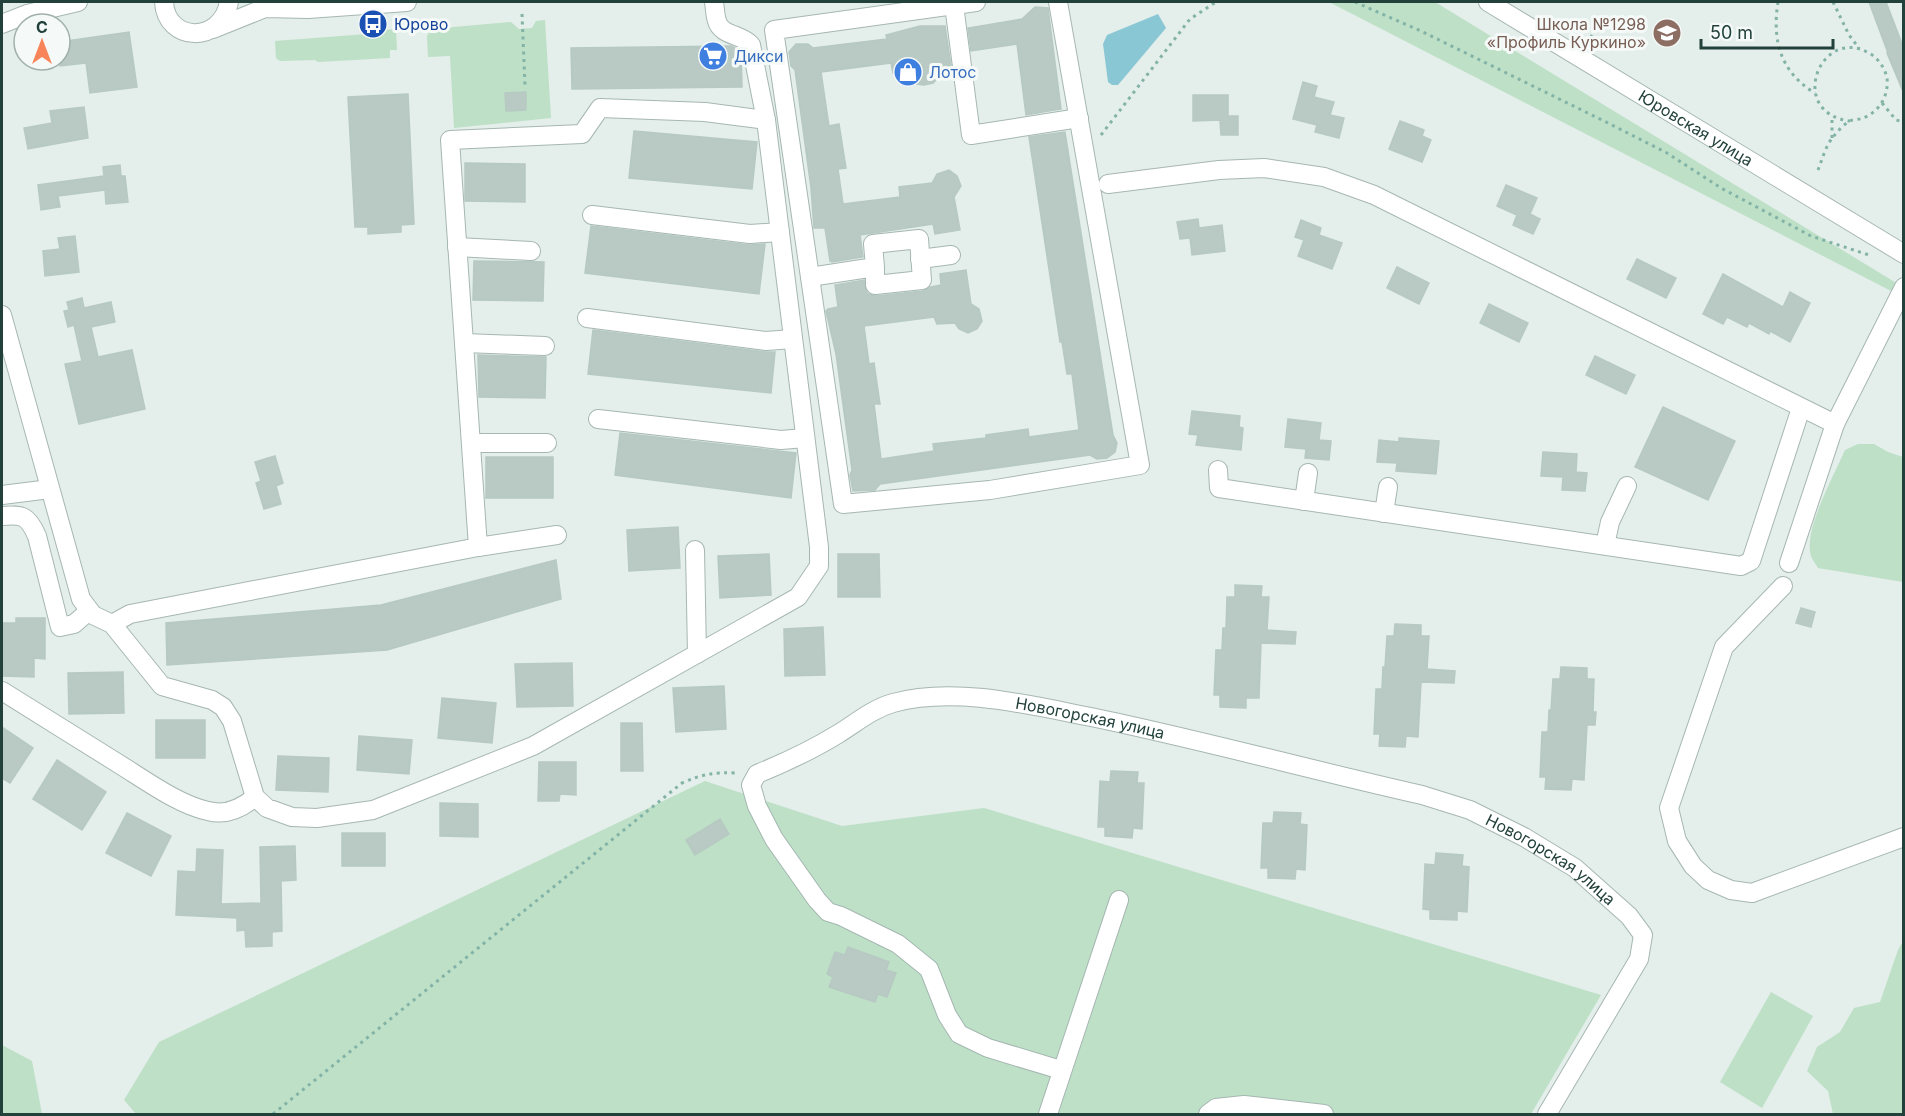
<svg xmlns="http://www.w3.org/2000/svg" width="1905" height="1116" viewBox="0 0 1905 1116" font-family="Inter,sans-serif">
<rect width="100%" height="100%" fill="#e4eeea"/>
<g fill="#bde0c7">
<path d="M1329,2h106l463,282 -3,9z"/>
<path d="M545,20l6,98 -97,10 -4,-72 -22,1 -1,-21 4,-7 80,-7 8,7 13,-1 4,-7z"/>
<path d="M396,29l1,21h-7v8l-72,4 -3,-2 -35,1 -4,-3 -1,-17 92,-7 6,-3z"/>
<path d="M1858,444h16l14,8 15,5v125l-85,-14c-2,-4 -6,-8 -7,-12 -8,-26 23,-80 34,-106z"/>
<path d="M705,781l137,45 142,-18 617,187 -70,119h-1395l-12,-14 35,-58z"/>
<path d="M1903,941v173h-70l-5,-23 -21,-20 10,-24 23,-15 14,-24 26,-6 18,-52z"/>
<path d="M1771,992l42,24 -51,92 -42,-26z"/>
<path d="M2,1045l30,16 10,53h-40z"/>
</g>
<path fill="#8ac7d5" d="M1158,14l8,14 -48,57h-6l-4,-3 -5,-38 4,-9z"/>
<g fill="#b9c9c3" stroke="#b6c9c2" stroke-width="1.5">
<path d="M1869,2h17l18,47v45l-17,-41h1z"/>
<path d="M1035,7l13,1 13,101 -35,6 -9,-71 -46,7 -3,-23 54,-9z"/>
<path d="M920,26h25l6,40 -9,2 -4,10 -5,5 -9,2 -8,-1 -13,-11h-10l-2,-10 -70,9 8,54 10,-2 7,44 -8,1 5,35 57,-7 -1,-10 33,-4 5,-9 12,-4 8,6 4,10 -7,11 6,33 -25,4 -2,-10 -73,11 3,22 -31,5 -2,-1 -5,-33h-11l-3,-40 -16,-118 -4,-4 -2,-14 7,-8h12l5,4 74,-9 -1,-4z"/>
<path d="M129,32l8,55 -47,6 -4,-30 -26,3v-24z"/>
<path d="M731,46l10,5 1,36 -170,2 -1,-41z"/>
<path d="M1303,82l14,4 -3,11 20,5 -4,13 14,3 -5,20 -24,-6 2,-7 -24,-6z"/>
<path d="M526,92v18l-20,1 -1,-18z"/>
<path d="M408,94l6,130 -13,1v7l-33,2v-7h-13l-7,-130z"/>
<path d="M1193,95h35v21h10v19h-17l-1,-15 -27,1z"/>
<path d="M84,107l4,31 -60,11 -4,-21 28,-5 -2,-12z"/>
<path d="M1400,121l24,9 -2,6 9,4 -9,22 -33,-13z"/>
<path d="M634,131l123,11 -5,47 -123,-11z"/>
<path d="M1065,132l48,303 4,8 -2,9 -8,6 -10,1 -7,-4 -210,29 -5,6 -22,1 -3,-16 2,-5 -16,-116 -10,-43 2,-2 10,-2 -3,-22 29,-5 2,11 2,3 8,2 47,-5 8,-4 10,-2 -1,-11 26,-4 5,34 8,5 3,12 -5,8 -9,4 -9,-4 -4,-6 -18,1 -3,-7 -70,9 5,38 5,-1 6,41h-6l7,55 53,-8 -1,-7 53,-6v-3l42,-6 1,8 50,-7 -7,-56h-5l-5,-32h-2l-31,-205z"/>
<path d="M465,163l60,1v38l-60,-1z"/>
<path d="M120,165l1,11h4l3,26 -22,2 -1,-14 -47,6 2,11 -19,3 -3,-25 66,-9 -1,-9z"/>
<path d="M1506,185l31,13 -7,16 10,5 -7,15 -20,-9 4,-10 -20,-9z"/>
<path d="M1198,219l1,9 23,-3 3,26 -33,4 -2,-17 -10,1 -3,-17z"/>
<path d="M1301,220l20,8 -2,7 23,8 -10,26 -34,-13 6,-16 -9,-3z"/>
<path d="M591,226l158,19 16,-1 -6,50 -174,-21z"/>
<path d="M75,236l4,36 -34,4 -2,-25 17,-2 -2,-11z"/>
<path d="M1637,259l39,19 -10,20 -39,-19z"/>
<path d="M474,261l70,1 -1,39 -70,-1z"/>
<path d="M1397,267l32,16 -10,21 -32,-16z"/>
<path d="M1723,274l60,33 7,-15 20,11 -20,39 -20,-11 -1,3 -20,-11 -2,4 -20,-10 -4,7 -20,-10z"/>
<path d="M82,298l2,10 27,-6 4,20 -24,5 7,30 34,-7 13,59 -66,15 -14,-60 17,-3 -8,-36 -6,2 -4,-16 5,-1 -2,-8z"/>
<path d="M1489,304l39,19 -9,19 -39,-19z"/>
<path d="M593,330l172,22h10l-4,41 -183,-19z"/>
<path d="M478,355l68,2 -1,41 -66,-1z"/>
<path d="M1595,356l40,19 -9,19 -40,-19z"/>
<path d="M1663,407l72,34 -27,59 -73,-33z"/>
<path d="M1192,411l48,5 -1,11 4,1 -2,22 -45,-5 2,-10 -9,-1z"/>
<path d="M1288,419l33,4 -2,17 12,1 -2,19 -24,-2 1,-9 -21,-2z"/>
<path d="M620,433l176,20 -5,45 -176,-23z"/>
<path d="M1399,438l40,3 -3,33 -40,-3 1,-8 -20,-1 2,-22 20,2z"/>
<path d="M1543,452l34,2 -1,18 11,1 -2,18 -23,-1 1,-13 -22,-1z"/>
<path d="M275,456l8,27 -7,3 5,18 -17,5 -8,-26 5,-2 -6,-19z"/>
<rect x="486" y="457" width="67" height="41"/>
<path d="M678,527l2,41 -51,3 -2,-41z"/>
<path d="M769,554l2,41 -51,3 -2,-42z"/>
<path d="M838,554h41l1,43h-42z"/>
<path d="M556,560l5,39 -174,51 -220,15 -1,-42 215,-18z"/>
<path d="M1235,585l27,1 -1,11h8l-2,33 29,2 -1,12 -34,-1 -2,55h-13v10l-26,-1v-12h-6l2,-45h6l1,-22h3l1,-31h8z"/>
<path d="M1801,608l14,4 -4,15 -15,-4z"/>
<path d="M16,618h29v41l-11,-1v19l-32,-1v-53h14z"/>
<path d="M1395,624l26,1v11h8l-2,33 28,2 -1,12 -33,-1 -3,55 -12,-1 -1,11 -26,-1 1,-12h-6l2,-45h6l1,-22h2l2,-31h7z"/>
<path d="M823,627l2,48 -40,1 -1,-47z"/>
<path d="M572,663l1,43 -56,1 -2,-43z"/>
<path d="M1561,667l26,1v11h7l-1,33h3l-1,13h-8l-3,55 -12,-1 -1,11 -26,-1 1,-12h-6l2,-45h6l1,-22h2l2,-31h7z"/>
<path d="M123,672l1,41 -55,1 -1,-41z"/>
<path d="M724,686l2,43 -50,3 -3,-44z"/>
<path d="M442,698l54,5 -4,40 -54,-5z"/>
<rect x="156" y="720" width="49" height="38"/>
<path d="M621,723h21l1,48h-22z"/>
<path d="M2,727l31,21 -23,35 -8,-5z"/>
<path d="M359,736l53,4 -3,34 -52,-4z"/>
<path d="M278,756l51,2 -1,34 -52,-2z"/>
<path d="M57,760l49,32 -24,38 -49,-31z"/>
<path d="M539,762h37v33l-16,-1 -1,7h-21z"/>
<path d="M1111,771l27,1 -1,11h7l-2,46 -9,-1 -1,10 -27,-2v-9h-7l2,-46 10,1z"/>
<path d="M440,803l38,1v33l-38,-1z"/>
<path d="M1274,812l27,1 -1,11 7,1 -2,45 -9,-1 -1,10 -27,-1v-10h-7l2,-45h10z"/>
<path d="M127,813l44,23 -20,40 -45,-23z"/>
<path d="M720,819l9,15 -34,21 -9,-15z"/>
<rect x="342" y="833" width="43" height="33"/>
<path d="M295,846l1,34 -15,1 1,50 -10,1v14l-26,1 -1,-17 -8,1v-13l-61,-3 2,-44 18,1 1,-23 26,1 -2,54 40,-1 -1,-56z"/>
<path d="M1436,853l27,2 -1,11 7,1 -2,45 -10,-1v9l-27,-1v-9l-7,-1 2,-45 10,1z"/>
<path d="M848,947l41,15 -3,8 10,3 -9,24 -9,-3 -3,8 -46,-15 4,-10 -6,-3 8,-22 10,3z"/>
</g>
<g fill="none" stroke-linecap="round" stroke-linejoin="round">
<g stroke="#a6b7b2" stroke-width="20">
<g id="minor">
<path d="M164,2c2,40 57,43 65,0"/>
<path d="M976,2l-202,28 69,474 147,-14 150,-25 -82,-463"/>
<path id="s1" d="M1488,2l416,252"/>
<path d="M954,5l17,130 108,-17"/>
<path d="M2,24l25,-10 51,-12"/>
<path d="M213,29l52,-21 43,1 99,-7"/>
<path d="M1108,184l111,-14 45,-2 60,9 50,18 461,229"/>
<path d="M592,215l158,19 30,-2"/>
<path d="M457,247l74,4"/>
<path d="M920,259l31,-4"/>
<path d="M810,277l65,-10 -2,-23 46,-5 3,41 -47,5v-18"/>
<path d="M2,315l79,284 12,16 19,9 50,62 50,14 11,7 9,14 23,76 12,11 25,9 25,1 56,-8 160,-64 265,-149 21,-31v-19l-53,-427 -15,-75c-9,-11 -30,-9 -34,-24 -2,-6 -2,-13 -3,-19"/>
<path d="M587,318l179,23 27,-2"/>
<path d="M464,343l81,3"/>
<path d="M598,419l183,21 24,-2"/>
<path d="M471,443h76"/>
<path d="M1218,470l1,18 522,78 10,-5 50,-153"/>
<path d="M2,495l48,-6"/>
<path d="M1304,501l4,-28"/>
<path d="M1384,513l4,-26"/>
<path d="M2,516c21,-2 26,0 35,20l23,91 14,-3 15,-13"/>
<path d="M1605,545l5,-23 17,-36"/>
<path d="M478,547l79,-12"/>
<path d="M695,550l2,104"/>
<path d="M1789,563l46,-139 69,-137"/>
<path d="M1783,586l-59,61 -55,161 8,33 16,25 15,14 23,10 21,3 152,-56"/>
<path d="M112,624l18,-10 348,-67 -28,-407 132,-6 18,-26 105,4 61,8"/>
<path d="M2,691c39,24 78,49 117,73 26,16 60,41 89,47 18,5 34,-3 47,-14"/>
<path id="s2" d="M1061,1070l-73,-22 -29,-14 -12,-19 -18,-46 -31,-25 -57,-28 -13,-4 -11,-12 -43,-61 -17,-33 -6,-21 6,-11c27,-11 55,-24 81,-40 18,-11 34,-25 55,-31 62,-17 136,2 198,14 111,23 220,53 331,78l48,15 54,27 51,31 54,48 14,19 -4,24 -92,155"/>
<path d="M1048,1114l71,-214"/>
<path d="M1208,1114l8,-6 28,-3 80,9"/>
</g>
</g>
<g stroke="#83b3a6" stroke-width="3" stroke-dasharray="3 4.5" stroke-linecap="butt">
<path d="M1355,2l68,30 181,89 63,32 54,35 90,48 58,19"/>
<path d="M1778,2c-6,38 2,70 37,91"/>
<path d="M1833,2l16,33 10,13"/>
<path d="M522,14l3,72"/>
<path d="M1588,43l4,-8"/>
<path d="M1882,103l14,17 8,2"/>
<path d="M1101,135l89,-116 26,-17"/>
<path d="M1832,138v-22"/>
<path d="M1818,170c4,-10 8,-25 15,-33 4,-5 11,-13 17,-16 3,-2 9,-1 13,-3 16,-6 26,-22 24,-40 -2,-10 -9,-20 -18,-25 -49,-28 -83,60 -19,68"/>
<path d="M273,1114l409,-331c20,-9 33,-11 55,-10"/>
</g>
<use href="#minor" stroke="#fff" stroke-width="18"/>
</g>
<defs>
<g id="bus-disc" transform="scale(1.5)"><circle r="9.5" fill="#1a4fb4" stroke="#f5faf8"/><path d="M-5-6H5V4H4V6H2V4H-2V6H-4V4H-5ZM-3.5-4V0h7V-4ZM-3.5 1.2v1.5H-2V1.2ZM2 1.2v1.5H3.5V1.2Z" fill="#fff"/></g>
<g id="school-disc" transform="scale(1.5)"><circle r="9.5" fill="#8d6e63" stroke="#f5faf8"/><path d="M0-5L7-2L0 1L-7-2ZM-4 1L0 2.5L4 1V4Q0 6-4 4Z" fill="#fff"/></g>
<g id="supermarket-disc" transform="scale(1.5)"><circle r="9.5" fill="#3f7fe0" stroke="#f5faf8"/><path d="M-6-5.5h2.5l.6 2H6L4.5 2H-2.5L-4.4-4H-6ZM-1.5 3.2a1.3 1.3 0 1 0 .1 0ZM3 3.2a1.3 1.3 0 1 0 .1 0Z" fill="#fff"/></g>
<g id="shop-disc" transform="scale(1.5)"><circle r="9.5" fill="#3f7fe0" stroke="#f5faf8"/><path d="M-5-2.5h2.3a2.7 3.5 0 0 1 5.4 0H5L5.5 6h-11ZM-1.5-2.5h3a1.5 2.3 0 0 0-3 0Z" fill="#fff"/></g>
</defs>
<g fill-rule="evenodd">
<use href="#bus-disc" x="373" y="24"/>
<use href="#school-disc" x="1667" y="33"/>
<use href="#supermarket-disc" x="713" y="56"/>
<use href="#shop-disc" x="908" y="72"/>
</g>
<g text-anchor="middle" stroke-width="6" stroke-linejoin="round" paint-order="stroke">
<g font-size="16" fill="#164399" stroke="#f5faf8" text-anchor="start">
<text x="394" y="30">Юрово</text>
</g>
<g font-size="16" fill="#785e54" stroke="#f5faf8" text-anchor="end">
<text x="1646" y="30">Школа №1298<tspan x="1646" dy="18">«Профиль Куркино»</tspan></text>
</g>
<g font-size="16" fill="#366cbe" stroke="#f5faf8" text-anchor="start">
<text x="734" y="62">Дикси</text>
<text x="929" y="78">Лотос</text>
</g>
<g font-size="16" fill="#22413a" stroke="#f5faf8">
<text dy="6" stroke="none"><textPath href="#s1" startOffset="243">Юровская улица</textPath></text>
<text dy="6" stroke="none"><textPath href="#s2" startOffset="813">Новогорская улица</textPath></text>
<text dy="6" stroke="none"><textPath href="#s2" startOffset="1299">Новогорская улица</textPath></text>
</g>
</g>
<rect width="1905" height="1116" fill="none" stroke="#22413a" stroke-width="6"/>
<g transform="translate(42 42)"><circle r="28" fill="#f5faf8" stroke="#a1b0ac" stroke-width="1.5"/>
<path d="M0-4.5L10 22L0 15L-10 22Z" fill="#f88559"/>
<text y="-9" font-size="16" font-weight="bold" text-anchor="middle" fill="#22413a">С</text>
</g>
<path d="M1701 39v9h132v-9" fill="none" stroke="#22413a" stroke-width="3"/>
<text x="1710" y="39" font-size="18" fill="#22413a" stroke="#f5faf8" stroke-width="4.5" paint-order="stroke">50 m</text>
</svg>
